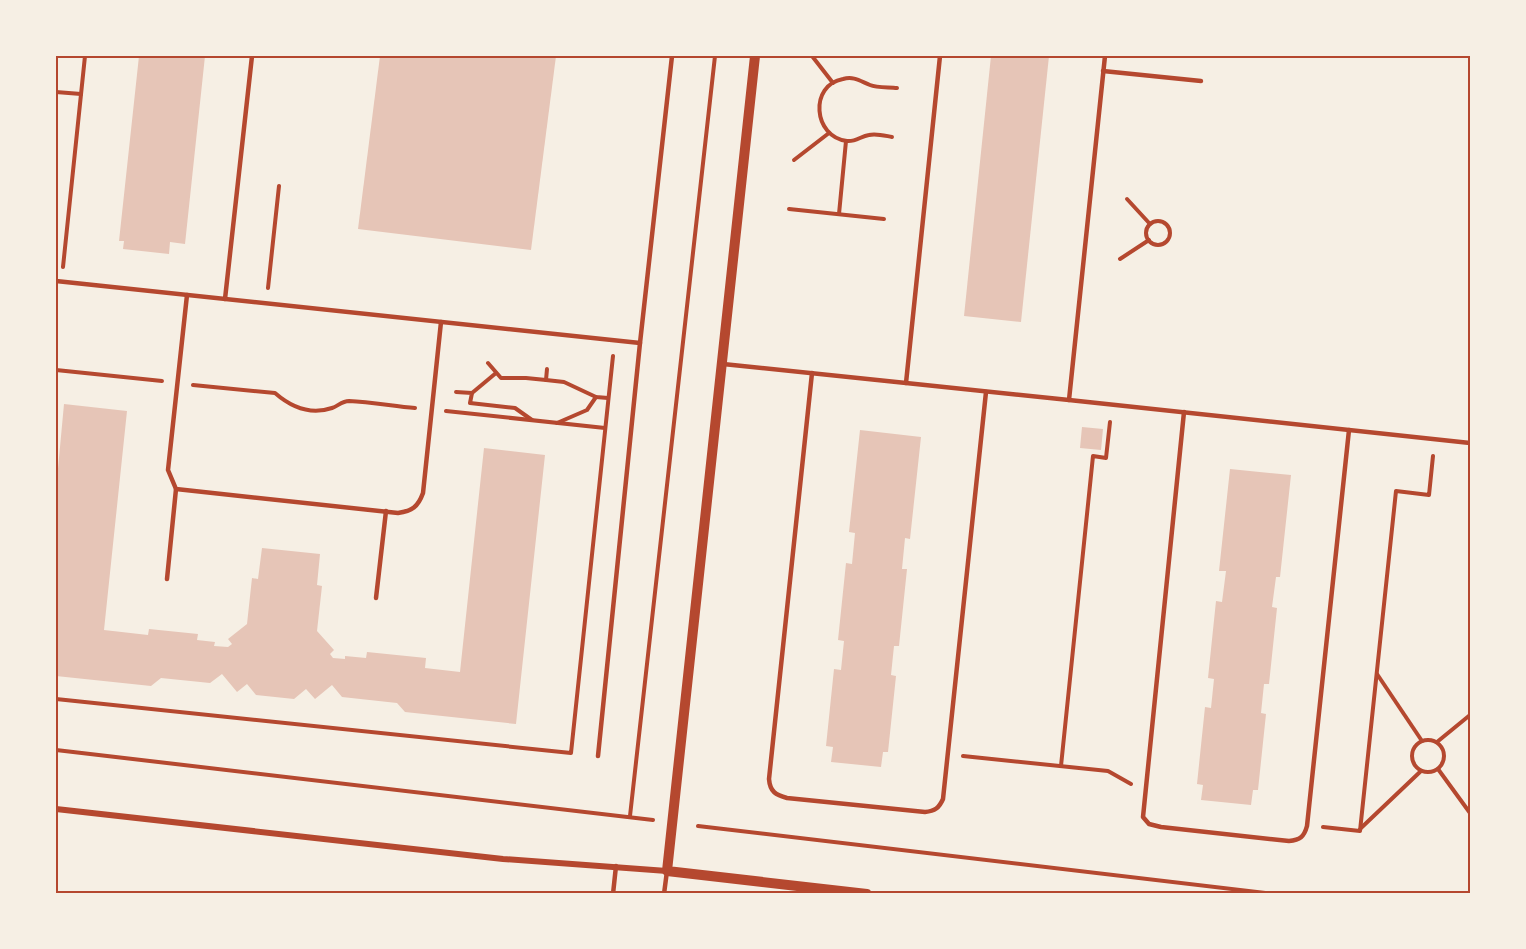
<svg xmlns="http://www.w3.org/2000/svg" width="1526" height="949" viewBox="0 0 1526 949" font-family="'Noto Sans',sans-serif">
<rect width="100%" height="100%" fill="#f6efe4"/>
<g fill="#e6c5b7">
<path d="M139,56h66l-20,188 -15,-2 -1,12 -46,-5 1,-8h-5z"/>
<path d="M380,56h176l-25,194 -173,-21z"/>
<path d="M991,56h58l-28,266 -57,-6z"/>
<path d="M64,404l63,7 -23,219 44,5 1,-6 49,5 -1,6 18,2 -1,4 14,1 4,-3 -4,-5 19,-15 5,-46 6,1 4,-31 58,6 -3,31 5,1 -5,45 17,19 -4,4 3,4 12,1v-3l21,2 1,-6 59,6 -1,10 35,4 24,-224 61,7 -29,269 -111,-12 -8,-9 -55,-6 -10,-12 -17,14 -9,-10 -12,10 -38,-4 -9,-11 -10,8 -15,-18 -12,9 -49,-5 -10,8 -95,-10v-186z"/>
<path d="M1082,427l21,2 -2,21 -21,-2z"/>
<path d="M860,430l61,7 -11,102 -5,-1 -3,31h5l-8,77h-5l-3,29 5,1 -8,76h-5l-2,15 -50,-5 2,-15 -7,-1 8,-77 7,1 3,-29 -6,-1 8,-77 6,1 3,-31 -6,-1z"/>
<path d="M1230,469l61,6 -11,102h-4l-4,30 5,1 -8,76h-5l-3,29 5,1 -8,76h-5l-2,15 -50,-5 2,-15 -6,-1 8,-77 6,1 3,-29 -6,-1 8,-77 6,1 4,-31h-7z"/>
</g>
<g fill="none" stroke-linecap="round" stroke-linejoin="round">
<g stroke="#b5482f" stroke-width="4">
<path d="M812,56l21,27"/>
<path d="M56,92l25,2"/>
<path d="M892,137c-6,-1 -16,-4 -23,-2 -8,1 -13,7 -22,6 -34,-4 -38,-56 -4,-62 11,-3 17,2 27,6 7,3 19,2 27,3"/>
<path d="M794,160l35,-27"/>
<path d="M1127,199l23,25"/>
<path d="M789,209l95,10"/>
<path d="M839,214l7,-73"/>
<circle cx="1158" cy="233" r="12"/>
<path d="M1120,259l29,-19"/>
<path d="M63,267l22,-211"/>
<path d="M268,288l11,-102"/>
<path d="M488,363l13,15h25l20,2"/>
<path d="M547,369l-1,11 18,2 32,15 12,1"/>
<path d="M56,370l106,11"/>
<path d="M193,385l82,8c16,14 36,22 57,15 6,-2 10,-7 17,-7 22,1 44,5 66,7"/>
<path d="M456,392l16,1 -2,10 45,5 17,12"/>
<path d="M472,393l24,-20"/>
<path d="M446,411l159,17"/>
<path d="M557,423l30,-13 9,-13"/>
<path d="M1377,674l45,67"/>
<path d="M56,699l515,54 42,-397"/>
<circle cx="1428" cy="756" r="16"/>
<path d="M1437,742l33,-27"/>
<path d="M56,750l597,70"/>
<path d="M963,756l145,15 23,13"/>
<path d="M1061,766l32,-310 13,2 4,-36"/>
<path d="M1438,769l32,44"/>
<path d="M630,816l85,-760"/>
<path d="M698,826l577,68"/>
<path d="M1323,827l37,4 36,-340 33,4 4,-39"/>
<path d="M1361,828l60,-57"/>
</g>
<g stroke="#b5482f" stroke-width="4.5">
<path d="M940,56l-34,327 163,17 36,-344"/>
<path d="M1103,71l98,10"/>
<path d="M56,281l584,62"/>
<path d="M187,295l-19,175 8,19 222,24c14,-2 20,-6 25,-20l18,-171"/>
<path d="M225,299l27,-243"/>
<path d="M723,364l183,19"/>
<path d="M812,373l-43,406c1,13 7,16 18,19l138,14c10,-1 14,-4 18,-13l43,-407"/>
<path d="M1069,400l401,43"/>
<path d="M1184,412l-41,405 6,7 12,3 128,14c11,-1 15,-4 18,-15l42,-396"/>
<path d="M167,579l9,-90"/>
<path d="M376,598l10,-87"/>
<path d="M598,756l42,-413 32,-287"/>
<path d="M613,894l3,-28"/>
<path d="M664,894l3,-23"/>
</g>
<path stroke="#b5482f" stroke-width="6" d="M56,809l447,50 164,12"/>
<path stroke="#b5482f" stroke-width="10" d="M755,56l-88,815 200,23"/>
</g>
<rect width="1526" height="949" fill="none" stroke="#f6efe4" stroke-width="114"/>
<rect x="57" y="57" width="1412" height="835" fill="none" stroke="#b5482f" stroke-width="2"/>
</svg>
